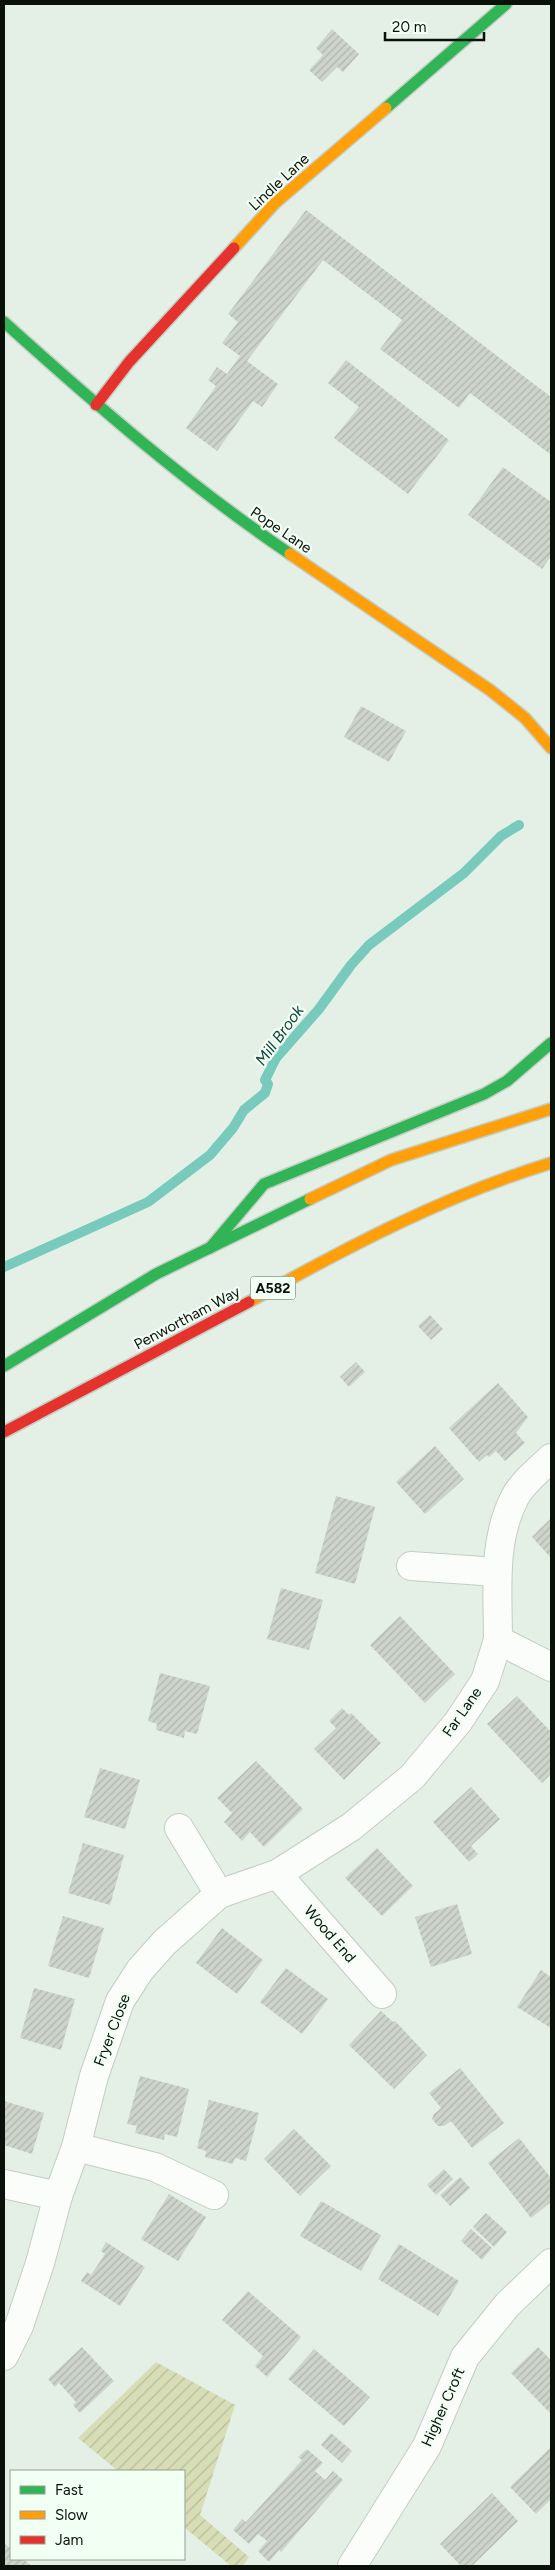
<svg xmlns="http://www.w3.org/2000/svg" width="555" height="2570" viewBox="0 0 555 2570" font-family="Figtree,sans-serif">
<defs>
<pattern id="garden-furrows" width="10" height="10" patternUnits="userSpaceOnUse" patternTransform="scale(1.25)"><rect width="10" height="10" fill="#d7ddb5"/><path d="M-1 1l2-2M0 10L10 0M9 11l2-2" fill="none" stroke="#b7bd9a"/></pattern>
<pattern id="building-hatch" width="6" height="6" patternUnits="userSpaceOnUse" patternTransform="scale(1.25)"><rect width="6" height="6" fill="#cdd5cb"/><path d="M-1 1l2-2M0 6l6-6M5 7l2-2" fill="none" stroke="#afb6ad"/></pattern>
</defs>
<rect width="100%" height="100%" fill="#e4f0e5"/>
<path fill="url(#garden-furrows)" d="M156,2362l79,43 -35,110 49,42 -6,9h-12l-47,-39v-56h-66l-40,-33z"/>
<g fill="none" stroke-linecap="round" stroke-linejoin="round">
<path stroke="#78cabc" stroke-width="10" d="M4,1267l144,-65 62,-47 23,-27 11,-18 21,-17 3,-9 -3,-4 11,-22 43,-49 32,-44 18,-20 95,-72 37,-37 18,-11"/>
</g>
<g fill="url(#building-hatch)">
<path d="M332,29l27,25 -16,18 -6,-5 -15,15 -13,-12 14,-15 -7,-7z"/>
<path d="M306,210l245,187v58l-81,-62 -11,15 -79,-59 22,-29 -79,-60 -76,101 31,23 -16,23 -9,-6 -36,50 -31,-23 30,-42 -8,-6 9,-13 10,7 13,-18 -18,-13 16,-21 -10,-8z"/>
<path d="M346,360l103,80 -41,54 -74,-56 25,-31 -31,-24z"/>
<path d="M503,467l48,35v54l-9,13 -74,-54z"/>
<path d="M361,706l45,25 -17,31 -45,-25z"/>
<path d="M430,1315l13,14 -12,11 -13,-14z"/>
<path d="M356,1362l9,10 -16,15 -9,-10z"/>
<path d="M498,1383l30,34 -12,16 9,10 -20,18 -9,-10 -7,6 -2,-2 -8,7 -30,-34z"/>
<path d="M435,1446l29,33 -39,35 -29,-32z"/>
<path d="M336,1496l39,11 -20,77 -40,-11z"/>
<path d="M551,1518v40l-19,-21z"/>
<path d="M281,1588l42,12 -14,50 -42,-11z"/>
<path d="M400,1616l55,58 -30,29 -55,-58z"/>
<path d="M160,1673l50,13 -13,48 -12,-3 -1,7 -28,-8 1,-6 -9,-3z"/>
<path d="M517,1696l34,36v42l-9,9 -55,-59z"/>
<path d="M342,1708l7,7 2,-2 30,30 -37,37 -30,-31 22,-21 -7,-7z"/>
<path d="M256,1761l47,48 -39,38 -14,-15 -8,9 -18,-19 8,-9 -15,-15z"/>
<path d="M100,1768l40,12 -15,49 -41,-12z"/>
<path d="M471,1787l29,32 -29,27 7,8 -9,8 -36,-40z"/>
<path d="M83,1843l41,12 -14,50 -42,-12z"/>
<path d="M377,1848l36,38 -31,30 -37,-38z"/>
<path d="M457,1904l15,50 -41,13 -16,-50z"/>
<path d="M63,1916l41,12 -15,50 -41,-12z"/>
<path d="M222,1928l41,32 -26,34 -41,-31z"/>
<path d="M286,1968l42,31 -26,35 -42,-32z"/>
<path d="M541,1970l10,7v51l-34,-21z"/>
<path d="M34,1988l41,11 -14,51 -41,-12z"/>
<path d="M381,2011l12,11 2,-1 32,34 -33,34 -45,-44z"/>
<path d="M460,2068l44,55 -32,25 -21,-27 -7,5h-6l-6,-7 2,-5 7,-6 -12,-15z"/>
<path d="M140,2076l49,13 -12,48 -12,-3 -1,6 -29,-7 2,-7 -10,-2z"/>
<path d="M209,2100l50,13 -13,48 -11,-3 -2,6 -28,-7 1,-6 -9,-3z"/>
<path d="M4,2101l40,12 -12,41 -28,-9z"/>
<path d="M294,2129l37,37 -31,30 -36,-37z"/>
<path d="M519,2138l32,40v24l-20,16 -43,-55z"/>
<path d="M444,2169l9,10 -17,16 -9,-10z"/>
<path d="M460,2177l10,11 -20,18 -10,-11z"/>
<path d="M169,2194l37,23 -28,44 -37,-22z"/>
<path d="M321,2201l60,34 -20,36 -61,-35z"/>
<path d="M486,2213l21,19 -13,15 -21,-20z"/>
<path d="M471,2229l21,19 -10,12 -21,-19z"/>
<path d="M106,2242l39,25 -25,39 -39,-25 6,-9 4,3 14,-21 -4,-3z"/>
<path d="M399,2244l60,37 -21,35 -60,-37z"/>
<path d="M248,2291l53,46 -34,40 -12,-11 8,-10 -41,-36z"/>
<path d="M82,2347l32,34 -34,32 -7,-8 3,-3 -17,-19 -4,4 -7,-8z"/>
<path d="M538,2347l13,13v54l-40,-41z"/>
<path d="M314,2349l56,48 -26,29 -56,-47z"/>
<path d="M331,2433l21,18 -10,12 -21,-18z"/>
<path d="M551,2447v52l-15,15 -26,-27z"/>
<path d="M307,2449l16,14 -8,8 10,9 8,-9 10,9 -62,72 -2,-2 -10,12 -11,-11 9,-10 -9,-7 -9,10 -16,-14 9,-11 4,3 56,-62 -4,-3z"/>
<path d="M492,2493l26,28 -46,45h-11l-21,-22z"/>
<path d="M4,2543l7,6v10h12l9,7h-28z"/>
</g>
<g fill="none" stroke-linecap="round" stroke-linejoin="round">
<g stroke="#c3cdc4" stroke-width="30">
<g id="street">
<path d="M411,1566l86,6"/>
<path d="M498,1640c0,-48 -6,-99 17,-143 7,-14 25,-28 36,-39"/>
<path d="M179,1828l40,66"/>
<path d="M277,1874l105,120"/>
<path d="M76,2147l79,20 59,28"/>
<path d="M4,2184l54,12"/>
<path d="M4,2356l15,-30 21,-63 18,-67 18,-49 18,-71 26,-75 20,-31 24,-27 55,-49 58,-20 74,-47 61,-50 46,-55 27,-41 13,-41 53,27"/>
<path d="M352,2566l75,-120 38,-89 43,-53 43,-41"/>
</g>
</g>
<g stroke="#c3cdc4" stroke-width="14">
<g id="fast">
<path d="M386,108l120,-104"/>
<path d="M4,322c91,82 184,163 286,232"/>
<path d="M210,1248l54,-64 220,-90 23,-13 44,-38"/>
<path d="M4,1366l152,-92 154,-75"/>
</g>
</g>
<g stroke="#c3cdc4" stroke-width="14">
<g id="slow">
<path d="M234,248l41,-45 111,-95"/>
<path d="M290,554l200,136 35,28 26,30"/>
<path d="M310,1199l81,-39 160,-51"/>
<path d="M249,1302c98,-55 195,-106 302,-139"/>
</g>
</g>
<g stroke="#c3cdc4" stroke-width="14">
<g id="jam">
<path d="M96,405l33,-43 105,-114"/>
<path d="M4,1432l245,-130"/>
</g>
</g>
<use href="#street" stroke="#fbfdfb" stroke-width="28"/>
<use href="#fast" stroke="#30b455" stroke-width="11"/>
<use href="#slow" stroke="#ff9f0a" stroke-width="11"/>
<use href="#jam" stroke="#e5322d" stroke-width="11"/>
</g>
<g text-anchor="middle" stroke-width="4.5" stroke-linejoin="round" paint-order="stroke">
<rect fill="#f2fff3" stroke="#505851" stroke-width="1" x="250.5" y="1276.5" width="45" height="23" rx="4"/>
<g font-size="14" font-weight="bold" fill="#0a110b">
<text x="273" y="1293">A582</text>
</g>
<g font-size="15" fill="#0a110b" stroke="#f2fff3">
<text transform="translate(279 182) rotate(-43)" y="5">Lindle Lane</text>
<text transform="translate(281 530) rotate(34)" y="5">Pope Lane</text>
<text transform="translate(187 1318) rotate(-28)" y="5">Penwortham Way</text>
<text transform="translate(462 1712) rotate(-55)" y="5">Far Lane</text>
<text transform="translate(330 1934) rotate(49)" y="5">Wood End</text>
<text transform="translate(112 2030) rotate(-69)" y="5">Fryer Close</text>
<text transform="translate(443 2407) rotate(-66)" y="5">Higher Croft</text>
</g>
<g font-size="16" font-style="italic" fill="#10433c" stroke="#f2fff3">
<text transform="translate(279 1035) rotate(-54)" y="6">Mill Brook</text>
</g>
</g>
<rect width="555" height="2570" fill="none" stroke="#0a110b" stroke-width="10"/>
<rect x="10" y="2470" width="175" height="90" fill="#f2fff3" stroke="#95a096"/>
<rect x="20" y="2486" width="25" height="8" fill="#30b455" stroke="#95a096"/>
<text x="55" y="2495" font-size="15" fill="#0a110b">Fast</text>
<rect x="20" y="2511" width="25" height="8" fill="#ff9f0a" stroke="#95a096"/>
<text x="55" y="2520" font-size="15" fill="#0a110b">Slow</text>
<rect x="20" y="2536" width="25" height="8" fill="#e5322d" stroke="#95a096"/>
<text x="55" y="2545" font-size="15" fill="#0a110b">Jam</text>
<path d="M385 32v8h99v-8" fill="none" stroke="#0a110b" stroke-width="2.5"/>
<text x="392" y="32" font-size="15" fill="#0a110b" stroke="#f2fff3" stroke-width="4" paint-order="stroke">20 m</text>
</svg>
